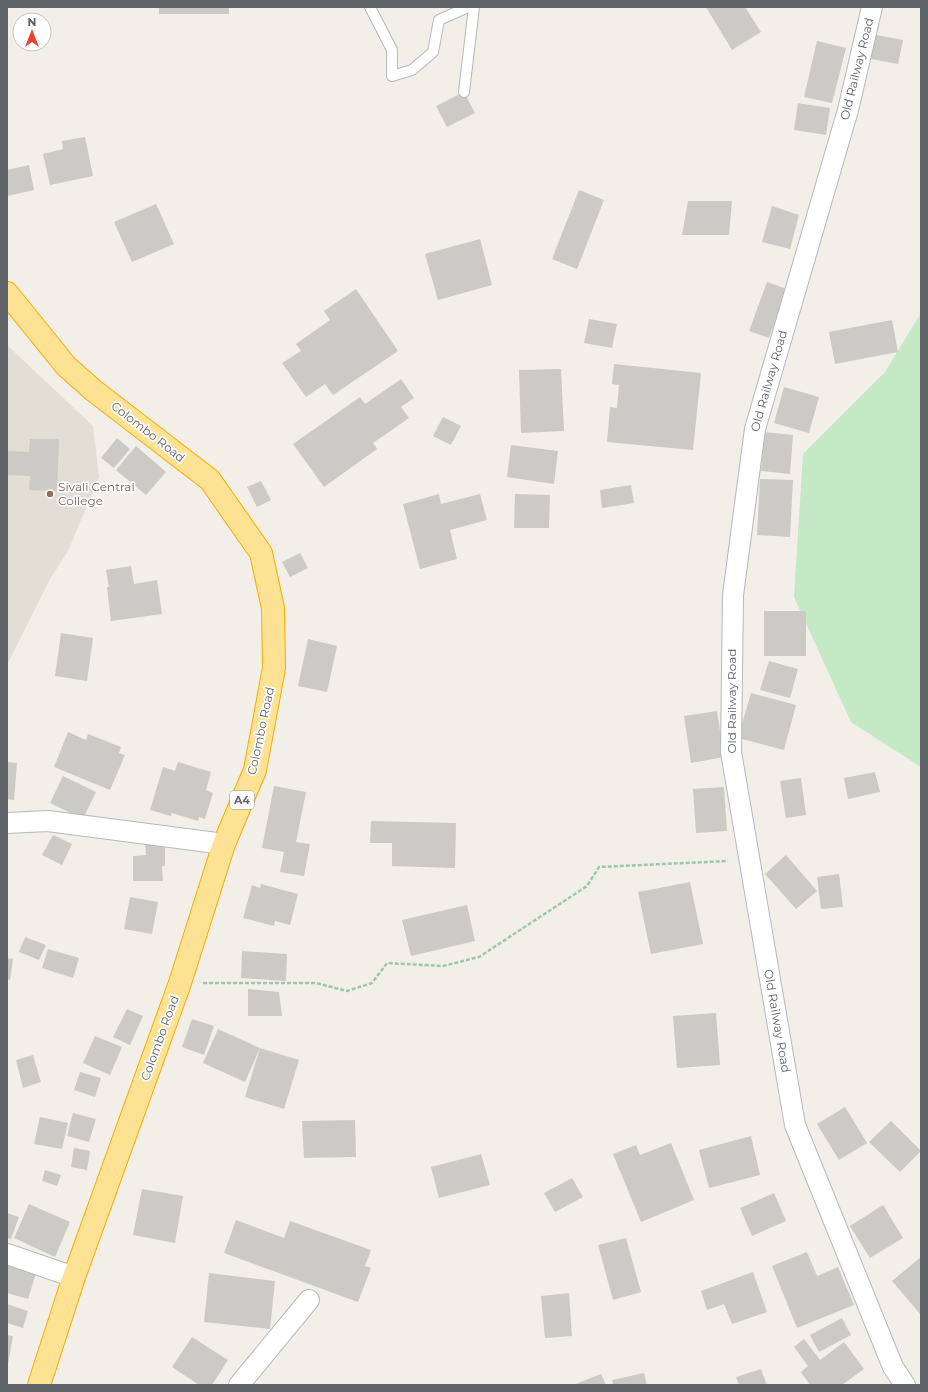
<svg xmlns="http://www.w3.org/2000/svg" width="928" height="1392" viewBox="0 0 928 1392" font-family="Montserrat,sans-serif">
<rect width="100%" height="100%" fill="#f1efe8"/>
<path fill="#e1ded6" d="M7,345l86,81 6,51 -31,74 -18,28 -43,86z"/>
<path fill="#c5e8c5" d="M921,313v454l-70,-45 -57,-125 9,-143 82,-82z"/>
<g fill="#cccac5">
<rect x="159" y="7" width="70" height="7"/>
<path d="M706,7h39l16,25 -29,18z"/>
<path d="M871,34l32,6 -5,24 -32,-6z"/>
<path d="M817,41l29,7 -14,55 -28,-6z"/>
<path d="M464,92l11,21 -28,14 -11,-21z"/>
<path d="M798,103l32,5 -4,27 -32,-5z"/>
<path d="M85,137l8,39 -43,9 -7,-31 20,-5 -1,-8z"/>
<path d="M29,165l5,25 -27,6v-26z"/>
<path d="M579,190l25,10 -27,69 -25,-10z"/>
<path d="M688,201h44l-3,34h-47z"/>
<path d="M156,204l18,40 -42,18 -18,-40z"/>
<path d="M772,206l27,9 -9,34 -28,-7z"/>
<path d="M480,239l12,46 -54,15 -13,-46z"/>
<path d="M767,282l20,7 -18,49 -20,-7z"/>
<path d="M356,289l42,62 -65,44 -8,-11 -19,13 -24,-34 19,-12 -5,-7 34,-24 -6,-9z"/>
<path d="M589,319l28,5 -5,24 -28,-5z"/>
<path d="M892,320l6,32 -63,12 -6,-32z"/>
<path d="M614,364l87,9 -8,77 -86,-8 3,-35 7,1 2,-23 -7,-1z"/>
<path d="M561,369l3,62 -43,2 -2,-63z"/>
<path d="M401,379l13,19 -13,9 8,11 -36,25 4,6 -53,38 -31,-43 67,-47 5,7z"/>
<path d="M784,387l35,10 -10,36 -35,-10z"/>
<path d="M443,417l18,9 -10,19 -18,-9z"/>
<path d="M764,432l29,3 -3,39 -29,-3z"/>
<path d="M117,438l13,11 -16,19 -13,-10z"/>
<path d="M30,439h29l-2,52 -28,-1 1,-14 -23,-1v-24l22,1z"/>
<path d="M511,445l47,6 -4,33 -47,-7z"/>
<path d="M136,446l30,26 -20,23 -30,-25z"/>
<path d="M760,479l33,1 -3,57 -33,-2z"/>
<path d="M261,481l10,19 -14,7 -10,-20z"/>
<path d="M631,485l3,18 -32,5 -2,-18z"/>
<path d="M439,494l2,10 39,-10 7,26 -37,10 7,29 -37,10 -17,-65z"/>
<path d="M515,494l35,1 -1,33h-35z"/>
<path d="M300,553l8,15 -18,9 -8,-15z"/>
<path d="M131,566l3,18 23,-4 5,34 -51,7 -4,-34h2l-3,-17z"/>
<rect x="764" y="611" width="42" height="45"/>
<path d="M61,633l32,5 -6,43 -32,-5z"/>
<path d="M308,639l29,7 -10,46 -29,-6z"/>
<path d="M769,661l29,8 -8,29 -30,-8z"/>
<path d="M751,693l45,12 -12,45 -46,-12z"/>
<path d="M717,711l7,46 -33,6 -7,-47z"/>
<path d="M68,732l18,8 2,-6 33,13 -2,6 6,2 -15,35 -56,-23z"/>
<path d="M7,762l10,1 -3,37 -7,-1z"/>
<path d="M178,762l33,10 -5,18 7,3 -8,26 -6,-2 -1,4 -26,-8 -1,3 -21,-6 13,-43 12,4z"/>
<path d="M875,772l5,20 -32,7 -4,-21z"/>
<path d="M63,776l33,16 -13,27 -33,-16z"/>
<path d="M801,778l5,37 -20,3 -6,-37z"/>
<path d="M274,786l32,6 -10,50 14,2 -6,32 -24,-4 4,-20 -22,-4z"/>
<path d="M724,787l3,44 -31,2 -3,-44z"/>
<path d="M371,821l85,2 -1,45 -63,-2v-23h-22z"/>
<path d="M53,835l19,9 -10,21 -20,-10z"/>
<path d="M165,840v26h-3l1,15h-30v-25l13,-1 -1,-14z"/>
<path d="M786,855l31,36 -21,18 -31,-35z"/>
<path d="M839,874l4,33 -22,2 -4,-32z"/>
<path d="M690,882l13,62 -52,10 -13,-62z"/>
<path d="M261,884l37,10 -8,31 -15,-4 -1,5 -31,-8 9,-33 8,3z"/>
<path d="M130,897l28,5 -6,32 -28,-5z"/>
<path d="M467,905l8,36 -64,15 -9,-36z"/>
<path d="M25,937l21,8 -7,15 -20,-8z"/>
<path d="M48,949l31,9 -6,20 -31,-10z"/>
<path d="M242,951l45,3 -1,27 -45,-3z"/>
<path d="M7,958l6,1 -3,21 -3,-1z"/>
<path d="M248,989l31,3 3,24h-34z"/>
<path d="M127,1009l16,7 -13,29 -17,-8z"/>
<path d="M716,1013l4,52 -43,3 -4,-52z"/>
<path d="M192,1019l22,7 -10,29 -22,-8z"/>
<path d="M218,1029l42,19 -15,34 -42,-19z"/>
<path d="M95,1036l27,11 -12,28 -27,-12z"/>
<path d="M260,1048l39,12 -15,49 -39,-12z"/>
<path d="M33,1055l8,27 -18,6 -7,-28z"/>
<path d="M80,1072l21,6 -6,19 -21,-7z"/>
<path d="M845,1107l22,36 -28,17 -22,-36z"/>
<path d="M73,1113l23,6 -7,23 -22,-6z"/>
<path d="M40,1117l28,6 -6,26 -28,-5z"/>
<path d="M355,1120l1,37 -52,1 -2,-37z"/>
<path d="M891,1121l30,30 -21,21 -31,-30z"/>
<path d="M751,1136l9,39 -51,13 -10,-38z"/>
<path d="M671,1143l23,57 -53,22 -28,-68 23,-9 4,10z"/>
<path d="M74,1148l16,3 -3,19 -16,-3z"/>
<path d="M481,1154l9,31 -51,13 -8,-31z"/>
<path d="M45,1170l16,5 -4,11 -15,-5z"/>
<path d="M572,1178l11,19 -28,15 -11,-19z"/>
<path d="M142,1189l41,7 -8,47 -42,-8z"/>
<path d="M774,1193l12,28 -34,15 -12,-28z"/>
<path d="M29,1204l41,18 -15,35 -41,-19z"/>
<path d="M883,1205l20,33 -33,20 -20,-32z"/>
<path d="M7,1213l12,4 -8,22 -4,-1z"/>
<path d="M236,1220l48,18 6,-17 81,29 -6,16 6,2 -13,34 -134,-49z"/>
<path d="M626,1238l15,54 -28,8 -15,-55z"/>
<path d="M807,1252l10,24 21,-9 16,38 -57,23 -25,-62z"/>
<path d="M921,1257v58l-29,-34z"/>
<path d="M9,1262l28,8 -9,29 -21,-6v-26z"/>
<path d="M753,1272l14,40 -35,12 -8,-20 -17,6 -6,-19z"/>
<path d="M209,1273l66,8 -5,48 -66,-7z"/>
<path d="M569,1293l3,43 -27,2 -4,-42z"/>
<path d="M7,1304l21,7 -5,17 -16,-5z"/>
<path d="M842,1318l9,17 -32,17 -9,-17z"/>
<path d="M7,1335l6,1 -5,28h-1z"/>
<path d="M192,1337l36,23 -16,25h-13l-27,-18z"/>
<path d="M804,1339l16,21 24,-18 20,27 -22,16h-32l-9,-13 7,-6 -14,-19z"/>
<path d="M761,1369l6,16h-28l-3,-8z"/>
<path d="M644,1373l3,12h-34l-1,-5z"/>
<path d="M601,1374l5,11h-33z"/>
</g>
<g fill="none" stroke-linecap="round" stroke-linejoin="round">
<g stroke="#b5b8bc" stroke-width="12">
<g id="lane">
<path d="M370,7l22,43v26l20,-6 21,-18 6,-32 29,-13"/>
<path d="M464,92l10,-85"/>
</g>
</g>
<g stroke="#b5b8bc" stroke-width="22">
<g id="street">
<path d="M872,7l-24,103 -93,319 -22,166 -2,157 64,373 98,242 12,18"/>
<path d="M7,823l41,-2 176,23"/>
<path d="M7,1254l67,23"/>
<path d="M239,1385l70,-85"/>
</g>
</g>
<g stroke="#f9ab00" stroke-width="24">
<path id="highway" d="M7,293l59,73 27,24 117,90 51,73 12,55 1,60 -19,102 -31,74 -44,139 -106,294 -35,108"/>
</g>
<path stroke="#9cc7a9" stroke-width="2.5" stroke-dasharray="4 2" stroke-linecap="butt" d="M203,983h113l31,8 25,-8 15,-20 56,3 36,-9 108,-71 12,-19 129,-6"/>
<use href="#lane" stroke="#fff" stroke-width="10"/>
<use href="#street" stroke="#fff" stroke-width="20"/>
<use href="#highway" stroke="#fde293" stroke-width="22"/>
</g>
<circle fill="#8d6e63" stroke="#fff" stroke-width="1.5" cx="50" cy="494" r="4"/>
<g text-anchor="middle" stroke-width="3.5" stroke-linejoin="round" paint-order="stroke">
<rect fill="#fff" stroke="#8f9295" stroke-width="1" x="230" y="791" width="24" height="18" rx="3"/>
<g font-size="11" font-weight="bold" fill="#5f6368">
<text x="242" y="804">A4</text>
</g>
<g font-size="12" fill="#5f6368" stroke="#fff">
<text transform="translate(857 69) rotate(-76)" y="4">Old Railway Road</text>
<text transform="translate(769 381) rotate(-74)" y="4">Old Railway Road</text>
<text transform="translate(148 432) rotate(38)" y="4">Colombo Road</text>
<text transform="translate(732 701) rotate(-90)" y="4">Old Railway Road</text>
<text transform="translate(261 731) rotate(-78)" y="4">Colombo Road</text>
<text transform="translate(777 1021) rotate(80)" y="4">Old Railway Road</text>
<text transform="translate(160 1038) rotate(-70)" y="4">Colombo Road</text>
</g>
<g font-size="12" fill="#785e54" stroke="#fff" text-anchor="start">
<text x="58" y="491">Sivali Central<tspan x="58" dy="14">College</tspan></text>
</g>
</g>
<rect width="928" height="1392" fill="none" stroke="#5f6368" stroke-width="16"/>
<g transform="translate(32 32)"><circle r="19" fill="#ffffff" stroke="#bfc1c3"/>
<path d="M0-3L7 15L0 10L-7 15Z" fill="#ea4335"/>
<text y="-6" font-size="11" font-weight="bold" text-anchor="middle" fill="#5f6368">N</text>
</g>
</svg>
